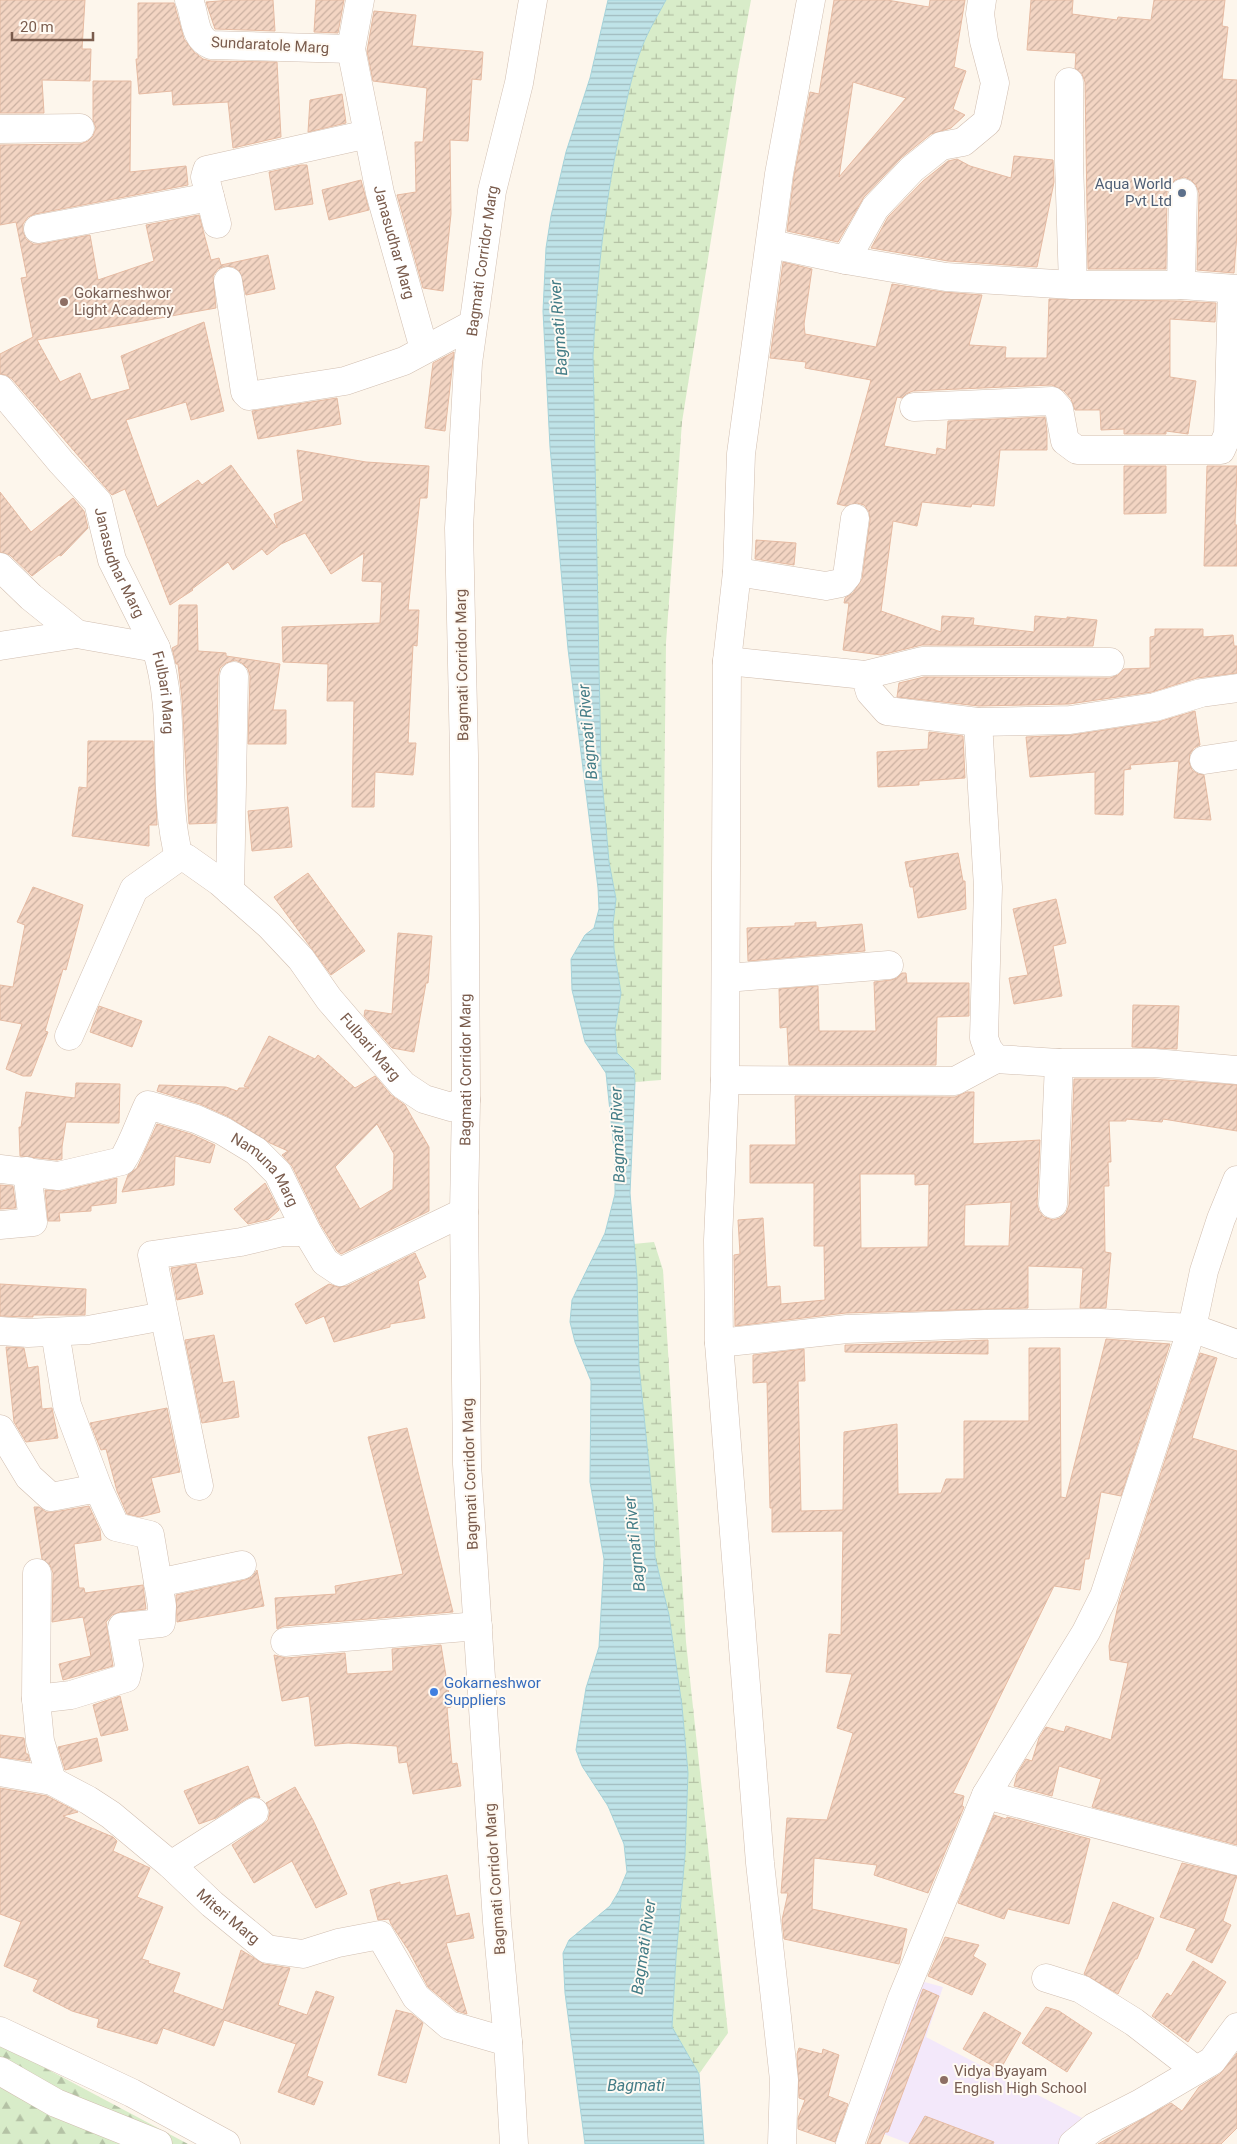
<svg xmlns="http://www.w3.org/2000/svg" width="1237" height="2144" viewBox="0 0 1237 2144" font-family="Roboto,sans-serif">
<defs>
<pattern id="forest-firs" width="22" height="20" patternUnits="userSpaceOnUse" patternTransform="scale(1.25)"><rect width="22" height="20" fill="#d8ecc9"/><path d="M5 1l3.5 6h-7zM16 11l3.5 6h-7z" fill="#b4c2a5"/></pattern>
<pattern id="wetland-marsh" width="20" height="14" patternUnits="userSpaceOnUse" patternTransform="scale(1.25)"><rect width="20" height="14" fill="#d8ecc9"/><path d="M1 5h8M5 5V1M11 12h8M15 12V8" fill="none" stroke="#b4c2a5"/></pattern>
<pattern id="water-rules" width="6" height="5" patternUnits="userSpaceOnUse" patternTransform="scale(1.25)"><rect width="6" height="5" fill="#bfe3e8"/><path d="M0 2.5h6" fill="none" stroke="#a0bbbe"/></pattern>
<pattern id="building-hatch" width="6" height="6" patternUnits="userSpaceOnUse" patternTransform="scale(1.25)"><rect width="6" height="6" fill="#f3d5c3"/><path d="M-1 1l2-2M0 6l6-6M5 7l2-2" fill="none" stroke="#cab0a1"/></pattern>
</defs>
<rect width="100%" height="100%" fill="#fdf6ec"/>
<path fill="#f3e8fa" d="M917,1980l26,7 -17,50 164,85 -18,22h-162l-47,-18z"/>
<path fill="url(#forest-firs)" d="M0,2044l188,100h-188z"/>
<g fill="url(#wetland-marsh)">
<path d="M666,0h85l-13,70 -56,352 -16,221 -5,437 -26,2 -1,-12 -17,-17 -2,-24 6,-36 -7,-44 -1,-25 3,-25 -7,-37 -8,-94 -8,-412c4,-80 12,-160 30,-238 5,-24 10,-48 19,-71 6,-16 16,-32 24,-47z"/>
<path d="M654,1242l9,28 23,372 42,391 -29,41 -27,-46 4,-71 9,-102 3,-82 -6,-67 -13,-91 -14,-58 -2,-52 -14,-139 -6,-122z"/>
</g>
<path fill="url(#water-rules)" stroke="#a5d3da" d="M608,0h58c-8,15 -18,31 -24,47 -9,23 -14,47 -19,71 -18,78 -26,158 -30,238l8,412 8,94 7,37 -3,25 1,25 7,44 -6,36 2,24 17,17 1,12 -5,111 7,85 2,88 14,139 2,52 14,58 13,91 6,67 -3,82 -9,102 -4,70 27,47 5,70h-119l-20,-151 -2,-40 6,-13 41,-34 9,-15 8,-19 -3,-28 -16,-38 -26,-40 -6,-16 10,-62 13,-41 5,-88 -14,-77 1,-101 -16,-39 -5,-20 2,-22 33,-67 10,-39v-35l-9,-86 -21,-31 -13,-52 -1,-31 14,-24 9,-7 5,-19 -1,-21 -30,-239 -18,-202 -7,-136 3,-63 5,-32 15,-64 24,-74z"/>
<g fill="url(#building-hatch)" stroke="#e6bba3" fill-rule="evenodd">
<path d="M0,0h85l-3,49h9l-1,32 -48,-1 2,33h-44z"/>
<path d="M232,0h41l2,31 -60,-2 -9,-27z"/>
<path d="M316,0h28l-6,33 -24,-1z"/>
<path d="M834,0h53l42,7 1,-7h35l-11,67 12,4 -13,38 12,6 -14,13 -20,6 -30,24 -37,39 -26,45 -51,-11 7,-55 16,-84 9,2zM853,82l53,16 -67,79z"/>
<path d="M1031,0h42l-1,14 45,6 1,-3 33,3 3,-20h71l-3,26 6,1 -6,52 15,1v154l-3,39 -37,-3 2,-77 -3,-8 -5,-5 -7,-3 -9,3 -5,5 -3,7 -1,77h-78l-3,-187 -3,-8 -7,-6 1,-15 -49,-3z"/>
<path d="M138,3h36l10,36 10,13 9,7 8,2 66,1 4,75 -48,11 -5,-46 -55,3 -1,-14 -33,3 -3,-35h2z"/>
<path d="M374,11l42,4 -4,31 71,6 -2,28 -9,-1 -4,62 -18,-1 1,74 -8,77 -20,-3 -26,-93 19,-3 -1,-50h8l4,-54 -54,-7 -6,-30z"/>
<path d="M93,81h38l-1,91 56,-6 2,19 -153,29 -7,3 -5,7v8l3,7 7,5h8l49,-9 8,45 56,-19 -8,-36 53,-10 12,45 8,-2 2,7 47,-10 7,34 -29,6 -6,-23 -6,-5 -9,-1 -7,3 -5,7 3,32 -179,32 23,42 20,-9 11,27 39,-11 -9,-33 83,-34 20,89 -33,9 -5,-18 -60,18 31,87 41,-27 4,5 29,-20 46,63 -3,-14 29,-13 -6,-51 69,12 63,4 -2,32h-7l-12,112h11l-2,36 -4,-1 -5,98h8l-3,32 -38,-3 -1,35h-22l2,-106h-27l1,-37 -45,-2 -1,-35 98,-4 2,-41 -20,-1 2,-28 -33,21 -26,-41 -24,11 -14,11 -5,-6 -29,21 -5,-8 -36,27 1,1 -23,15 -45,-116 -13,6 -100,-116 -6,-4 -6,-1v-20l33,-17 -12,-59 6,-1 -11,-55 -16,3v-80l80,-1 8,-3 5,-5 3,-8 -3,-8z"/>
<path d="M342,94l4,29 -38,9 2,-32z"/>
<path d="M1014,156l39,4 1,22 -17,85 -89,-6 -77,-13 17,-31 35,-36 25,-20 9,-2 13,7 41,12z"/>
<path d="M301,165h6l6,39 -38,6 -6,-38z"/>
<path d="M361,180l8,30 -40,10 -7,-30z"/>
<path d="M783,262l29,7 -8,55 1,10 71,13 16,-63 51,8 39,3 -13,50 37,2 -1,11h42l2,-59 131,2 36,2 -1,19 -45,-3v58l26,4 -8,53 -22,-3v3h-42v-5l-23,1 -1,-20h-25l-4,-11 -7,-8 -12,-6 -139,6 -7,3 -4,4 -5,-1 -13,49 52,9 1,-7 9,2 2,-29 97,-4 2,15v18h-47l-6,56 -22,-2 -1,3 -49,-5 -5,24 -24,-5 -12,90 60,21 1,-16 32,2 -1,7 61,7 1,-16 32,3v-2l30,3 -4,26 -171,-1 -41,10 -38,-5 6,-47h-5l1,-5 8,-5 9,-14 8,-59 -1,-8 -5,-7 -7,-2 -11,3 -9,-2 34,-124 -66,-12 1,-6 -36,-4z"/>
<path d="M454,352l-9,79 -20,-3 8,-65z"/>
<path d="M337,398l4,26 -83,15 -6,-28z"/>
<path d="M1124,466h42v47l-42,1z"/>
<path d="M1207,466h30l-2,59h2v41h-33z"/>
<path d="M0,492l31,40 42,-34 11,13 4,17 -27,28 -2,-1 -27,21 -22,-21 -10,-3z"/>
<path d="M756,540l40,3 -2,22 -39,-6z"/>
<path d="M179,605h18l1,46 28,2v3l54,8 -7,46h13v34h-38l2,-68 -2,-7 -6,-6 -7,-3 -9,3 -6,5 -2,8 -2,147 -27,1 -7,-125 -4,-35h-2l-4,-16 6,-3z"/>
<path d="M1155,629h48v8l30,-2 1,11h3v27l-40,5 -45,14 -83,12 -90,2 -82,-9 2,-14 25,-6 186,1 8,-3 6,-6 26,-1v-31l5,-1z"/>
<path d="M1195,711l5,34 -6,3 -4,6 -1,8 3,8 6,4 6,1 7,45 -37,-2 5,-57 -49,4 1,4 -7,1 -1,45 -28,-1v-42l-65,5 -4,-40 46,-2 86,-13z"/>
<path d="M929,732l34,4 2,42 -46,3v4l-41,2 -1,-35 51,-3z"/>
<path d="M88,741h65l4,84h-8v21l-77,-10 7,-49 8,1z"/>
<path d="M288,807l4,40 -40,4 -4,-40z"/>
<path d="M958,853l5,28h2l1,28 -48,9 -5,-31h-3l-5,-25z"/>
<path d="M308,873l57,78 -34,24 -57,-78z"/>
<path d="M33,887l50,18 -17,65 -3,-1 -18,62 3,1 -17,44h-8l-17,-7 16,-45 -22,-4v-35l13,2 12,-62 -8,-3z"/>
<path d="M1056,899l10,44 -13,3 9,50 -48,8 -5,-26 19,-3 -15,-66z"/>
<path d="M816,922v6l46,-4 3,27 -117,10 -1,-33 48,-2v-3z"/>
<path d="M398,933l34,3 -4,47h-2l-12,69 -22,-4 -28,-32 1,-6 27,4z"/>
<path d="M902,973h4l1,10h62v33l-32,1 -1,48h-147l-2,-38 -7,1 -1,-39 39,-3 1,45h57l-2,-49 17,-2 6,-2z"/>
<path d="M1133,1005l46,1 -2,43 -45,-2z"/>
<path d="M99,1006l43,15 -10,26 -42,-15z"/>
<path d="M269,1036l46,23 3,-4 37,33 20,-12 16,19 14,10 24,42v64l-88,43 -4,-3 -16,-26 -29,-59 -10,-11 6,-4 -18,-8 -41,-26 -29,-13 -43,-13 2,-6 67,2 11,4 2,-3h10l-5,-2zM377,1124l17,30 -1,35 -33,20 -25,-42z"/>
<path d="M1074,1079h79l84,6v46l-74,-12 -1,3 -36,-3v2h-17l2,41h-3l1,24h-5l1,66 6,1 -5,55h-26l3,-40 -55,-2v42l-182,5 -111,13 -1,-71 6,-1 -2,-34 25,-2 4,69 13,-1 1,18 44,-4 -1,-54h-10v-63h-64v-38h46l-1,-49 160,1 12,-5h7l-1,52 67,-4 -3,64 2,7 5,6 9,3 7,-2 6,-5 3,-8zM860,1174h55v11l14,-1 -1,63 -67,1zM1011,1202l-2,44h-45l1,-41z"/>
<path d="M76,1083l44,1 -1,39 -53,-1 -4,25v12l-5,1 -37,-4 -1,-29h2l5,-35 49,6z"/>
<path d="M157,1124l34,10 24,11 -5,18 -35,-7 -1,29 -52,7 6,-17 9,-7z"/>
<path d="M117,1178l-1,25 -25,3v5l-32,2 1,8h-12l-3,-31 17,1z"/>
<path d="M265,1183l14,27 -10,9 -21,5 -14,-15z"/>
<path d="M0,1185l13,1 3,22 -16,1z"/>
<path d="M415,1253l11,24 -8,4 7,37 -35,6v3l-56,15 -10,-26 -18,8 -11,-20 34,-20 9,3 9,-1z"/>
<path d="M196,1264l7,30 -26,6 -6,-32z"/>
<path d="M0,1284l86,5 -1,26h-52v2h-5l-28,-1z"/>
<path d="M214,1335l9,48 11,-2 5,36 -37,6 -17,-83z"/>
<path d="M1106,1339l64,5 -49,152 -20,-4 -12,67h-4l-5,31 -26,-4 -101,207 11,3 -2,10 2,1 -36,86 -54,-18 3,-10 -63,-7 -2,51 95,20 -8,35 -115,-25 -2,-19 6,-27h-7l6,-75 40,2 26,-87 -16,-5 15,-54 -26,-2 3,-38 12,1 2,-104 -71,1v-24h-2l-3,-126 -14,1v-28l51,-6 1,32h-7l3,130 42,-1 1,-78 53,-8 1,70 43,-1 5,-14h18v-58h65v-73h31l1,149 5,1z"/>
<path d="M988,1340v14l-143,-2v-7h3z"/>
<path d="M6,1347l18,1 4,20 10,-2 4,43 10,-1 6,30 -32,4 -12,-20z"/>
<path d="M1200,1353l17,5 -25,80 45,13v394l-145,-38 9,-28 -42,-13 -7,30 -38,-10 3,-12 9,-15 6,2 7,-23 7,-11 18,5 2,-6 45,14 17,-77 -18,-3 -1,-14 10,-45z"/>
<path d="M167,1408l13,64 -29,6 9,34 -20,5 -13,-3 -10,-23 -11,-42 -5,1 -11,-27z"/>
<path d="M407,1428l46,184 -169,14 -7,3 -2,-31 61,-4 -1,-8 68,-12 -35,-137z"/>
<path d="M89,1506l11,24 1,10 -27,4 5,44h5l1,5 58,-8 3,24 -26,3 -8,3 -6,7 7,44 -50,14 -4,-16 32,-8 -8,-39 -31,5 1,-49 -3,-8 -8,-6 -8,-52h5l7,5h8z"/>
<path d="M257,1570l7,36 -87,16 -1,-27 69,-15 7,-3z"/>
<path d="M441,1645l10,62 -4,1 5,56 5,-1 4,23 -48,8 -6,-32 -8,1 -2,-17 -49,-3 -33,3 -6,-50 -27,5 -8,-46 12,3 59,-5 2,21 46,-3 -1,-22z"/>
<path d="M120,1696l8,34 -27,6 -8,-31z"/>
<path d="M0,1735l24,3 2,16h2l2,7 -30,-4z"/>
<path d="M97,1738l5,23 -37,9 -7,-23z"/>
<path d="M248,1766l12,32 -7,-2 -7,3 -30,19 -17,6 -15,-33z"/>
<path d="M295,1787l18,33 34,74 -31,14 -24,-47 -38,22 -22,-38 30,-20 6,-5 2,-9 -4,-8z"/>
<path d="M0,1788l47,8 31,16 -15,4 50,21 4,4 -4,10 37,17 -13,29 26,10 -21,52 7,2 -1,2 32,10 -7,19 50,18 18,-60 23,14 26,4 -12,37 29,10 9,-24 18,6 -27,79 16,6 -9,23 -36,-13 18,-48 -72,-24 -10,26 -51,-18 -6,16 -60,-17 2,-8 -27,-8 -39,-20 5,-11 -34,-14 17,-44 -21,-8z"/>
<path d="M994,1815l12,4 1,-2 83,22 -21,85 -61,-15 -4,10 -46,-16z"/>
<path d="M1182,1863l55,13 -14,45 8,4 -19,38 -26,-13 10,-21 -36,-12z"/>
<path d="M447,1875l9,41 13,-3 5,25 -28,5 21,71 -10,-3 -29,-24 -19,-36 -18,-27 -2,-5 -11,1 -8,-30 30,-8v3z"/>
<path d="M1113,1902l41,16 -17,41h-2l-17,35 -34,-20z"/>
<path d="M945,1937l34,8 -6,11 13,8 -14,31 -44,-19z"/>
<path d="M1193,1961l33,21 -38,60 -36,-26 15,-23 4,3z"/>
<path d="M923,1989l16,7 -51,136h-3l-5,12h-13z"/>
<path d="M1046,2007l13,4 33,22 -25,39 -45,-29z"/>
<path d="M396,2010l16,4 11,9 -17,60 -28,-8z"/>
<path d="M984,2012l37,21 -21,37 -37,-21z"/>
<path d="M799,2048l23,6 1,-5 16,6 -11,41 20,8 -13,38 -37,-13v-11l7,-18 -6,-2 -2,-44z"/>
<path d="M1237,2053v75l-16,16h-123l73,-41 11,8 17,-24 21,-13z"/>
<path d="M925,2116l69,26 -1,2h-84z"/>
</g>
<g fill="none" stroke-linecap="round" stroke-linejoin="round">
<g stroke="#d1beb0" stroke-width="29">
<g id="minor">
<path d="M189,0c7,16 4,38 22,45l140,4"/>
<path id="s1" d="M360,0l-9,49 29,144 44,156"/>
<path d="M1069,82v80l4,123"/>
<path d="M0,129l80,-1"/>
<path d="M217,224l-12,-47 2,-7 161,-36"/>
<path d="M38,229l172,-32"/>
<path d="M771,244l75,16 100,17 127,8h108l56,4"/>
<path d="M846,260l29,-52 37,-39 29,-23 22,-4 24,-20 8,-39 -11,-42 -4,-27 2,-14"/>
<path d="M228,281l17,111 4,4 96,-15 59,-20 69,-37"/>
<path d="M1181,285l2,-92"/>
<path id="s2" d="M0,389l61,73 37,40 14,58 44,88"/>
<path d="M914,407l138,-6 7,8 6,32 12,9h144l7,-16 4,-144"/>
<path id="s3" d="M0,567l31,30 46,37 79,14c22,68 5,141 23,209l7,1 34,24 49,43 32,34 28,40 74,86 21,14 27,8 15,-7"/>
<path d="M737,572l89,14 15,-3 6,-7 8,-58"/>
<path d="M0,646l77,-12"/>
<path d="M727,661l138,14 5,17 17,19 91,11 92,-2 85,-13 46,-14 36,-5"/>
<path d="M865,675l57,-14 188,1"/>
<path d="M978,722l10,165 -4,151 4,11 8,10 63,4h95l83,7"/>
<path d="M1204,760l33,-5"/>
<path d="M230,891l4,-215"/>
<path d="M726,978l163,-13"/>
<path d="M69,1036l65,-147 45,-32"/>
<path d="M725,1080l230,1 41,-22"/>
<path id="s4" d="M0,1169l58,7 64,-15c11,-17 17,-37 26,-56l48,14 27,12 33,20 22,22 29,59 18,30 15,10 124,-60"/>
<path d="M1053,1204l6,-141"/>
<path d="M0,1225l33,-3 -6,-51"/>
<path d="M0,1331l28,2 60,-3 76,-14"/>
<path d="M55,1332l12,73 31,83"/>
<path d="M719,1343l128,-14 138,-5 115,-1 92,5 45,16"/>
<path d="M0,1429l29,48 22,20 47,-9 18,39 34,8 12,71 -1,17 -39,4 7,38 -3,13 -55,17 -35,4 4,42 12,40"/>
<path d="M199,1486l-47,-231 89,-13 42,-10h24"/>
<path d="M158,1583l84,-18"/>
<path d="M285,1642l193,-16"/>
<path d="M36,1699l1,-126"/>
<path id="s5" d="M0,1772l52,9 36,19 23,15 60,50 41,39 55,45 36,5 35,-11 42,-8 36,62 33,28 59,17"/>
<path d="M986,1795l100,-163 18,-36 88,-268 12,-57 17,-52 16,-39"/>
<path d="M171,1865l83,-53"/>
<path d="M1046,1978l35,11 53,33 62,48"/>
<path d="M0,2031l132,62 94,51"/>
<path d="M0,2071l56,32 102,41"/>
<path id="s6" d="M514,2144l-6,-102 -11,-120 -30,-458 -3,-252 2,-112 -2,-345 -5,-227 9,-165 24,-172 27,-108 14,-83"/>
<path d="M782,2144l2,-64 -24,-217 -41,-520 -1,-103 7,-160 2,-419 10,-89 4,-118 38,-280 32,-174"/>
<path d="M850,2144l52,-146 84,-203 251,66"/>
<path d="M1073,2144l21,-17 45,-23 73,-43 25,-34"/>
</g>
</g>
<use href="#minor" stroke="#fff" stroke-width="28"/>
</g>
<circle fill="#5c6f8a" stroke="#fffaf3" stroke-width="2" cx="1182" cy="193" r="5"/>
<g fill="#8d6e63" stroke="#fffaf3" stroke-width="2">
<circle cx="64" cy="302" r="5"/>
<circle cx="944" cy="2080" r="5"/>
</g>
<circle fill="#3f7fe0" stroke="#fffaf3" stroke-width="2" cx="434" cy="1692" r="5"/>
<g text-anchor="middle" stroke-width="4" stroke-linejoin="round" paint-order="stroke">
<g font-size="15" fill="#7a5c4d" stroke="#fffaf3">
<text transform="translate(270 45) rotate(3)" y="5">Sundaratole Marg</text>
<text dy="5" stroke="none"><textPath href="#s1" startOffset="248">Janasudhar Marg</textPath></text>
<text dy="5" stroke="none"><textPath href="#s6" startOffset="1886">Bagmati Corridor Marg</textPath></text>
<text dy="5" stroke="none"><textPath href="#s2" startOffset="214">Janasudhar Marg</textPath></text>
<text transform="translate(462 665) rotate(-91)" y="5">Bagmati Corridor Marg</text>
<text dy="5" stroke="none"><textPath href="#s3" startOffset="228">Fulbari Marg</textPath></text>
<text dy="5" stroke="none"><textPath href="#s3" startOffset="666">Fulbari Marg</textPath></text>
<text dy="5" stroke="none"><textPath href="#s6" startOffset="1076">Bagmati Corridor Marg</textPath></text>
<text dy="5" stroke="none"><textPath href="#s4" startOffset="324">Namuna Marg</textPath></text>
<text transform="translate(470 1474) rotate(-92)" y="5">Bagmati Corridor Marg</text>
<text transform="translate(495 1879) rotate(-94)" y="5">Bagmati Corridor Marg</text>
<text dy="5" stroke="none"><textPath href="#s5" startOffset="276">Miteri Marg</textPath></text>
</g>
<g font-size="15" fill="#4e5e75" stroke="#fffaf3" text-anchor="end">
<text x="1172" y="189">Aqua World<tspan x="1172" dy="17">Pvt Ltd</tspan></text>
</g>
<g font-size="15" fill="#785e54" stroke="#fffaf3" text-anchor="start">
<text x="74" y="298">Gokarneshwor<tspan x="74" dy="17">Light Academy</tspan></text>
<text x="954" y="2076">Vidya Byayam<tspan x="954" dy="17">English High School</tspan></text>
</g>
<g font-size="15" fill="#366cbe" stroke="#fffaf3" text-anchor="start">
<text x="444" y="1688">Gokarneshwor<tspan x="444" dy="17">Suppliers</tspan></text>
</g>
<g font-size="16" font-style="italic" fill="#437c86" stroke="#fffaf3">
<text transform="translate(558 328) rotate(-94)" y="6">Bagmati River</text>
<text transform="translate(587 732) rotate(-95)" y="6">Bagmati River</text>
<text transform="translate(617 1135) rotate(-92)" y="6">Bagmati River</text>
<text transform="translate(634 1544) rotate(-96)" y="6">Bagmati River</text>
<text transform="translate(643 1947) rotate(-82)" y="6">Bagmati River</text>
<text x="636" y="2091">Bagmati</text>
</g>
</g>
<path d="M12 32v8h81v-8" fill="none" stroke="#7a5c4d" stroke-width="2.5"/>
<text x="20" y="32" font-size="15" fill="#7a5c4d" stroke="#fffaf3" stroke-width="4" paint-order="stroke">20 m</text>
</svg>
